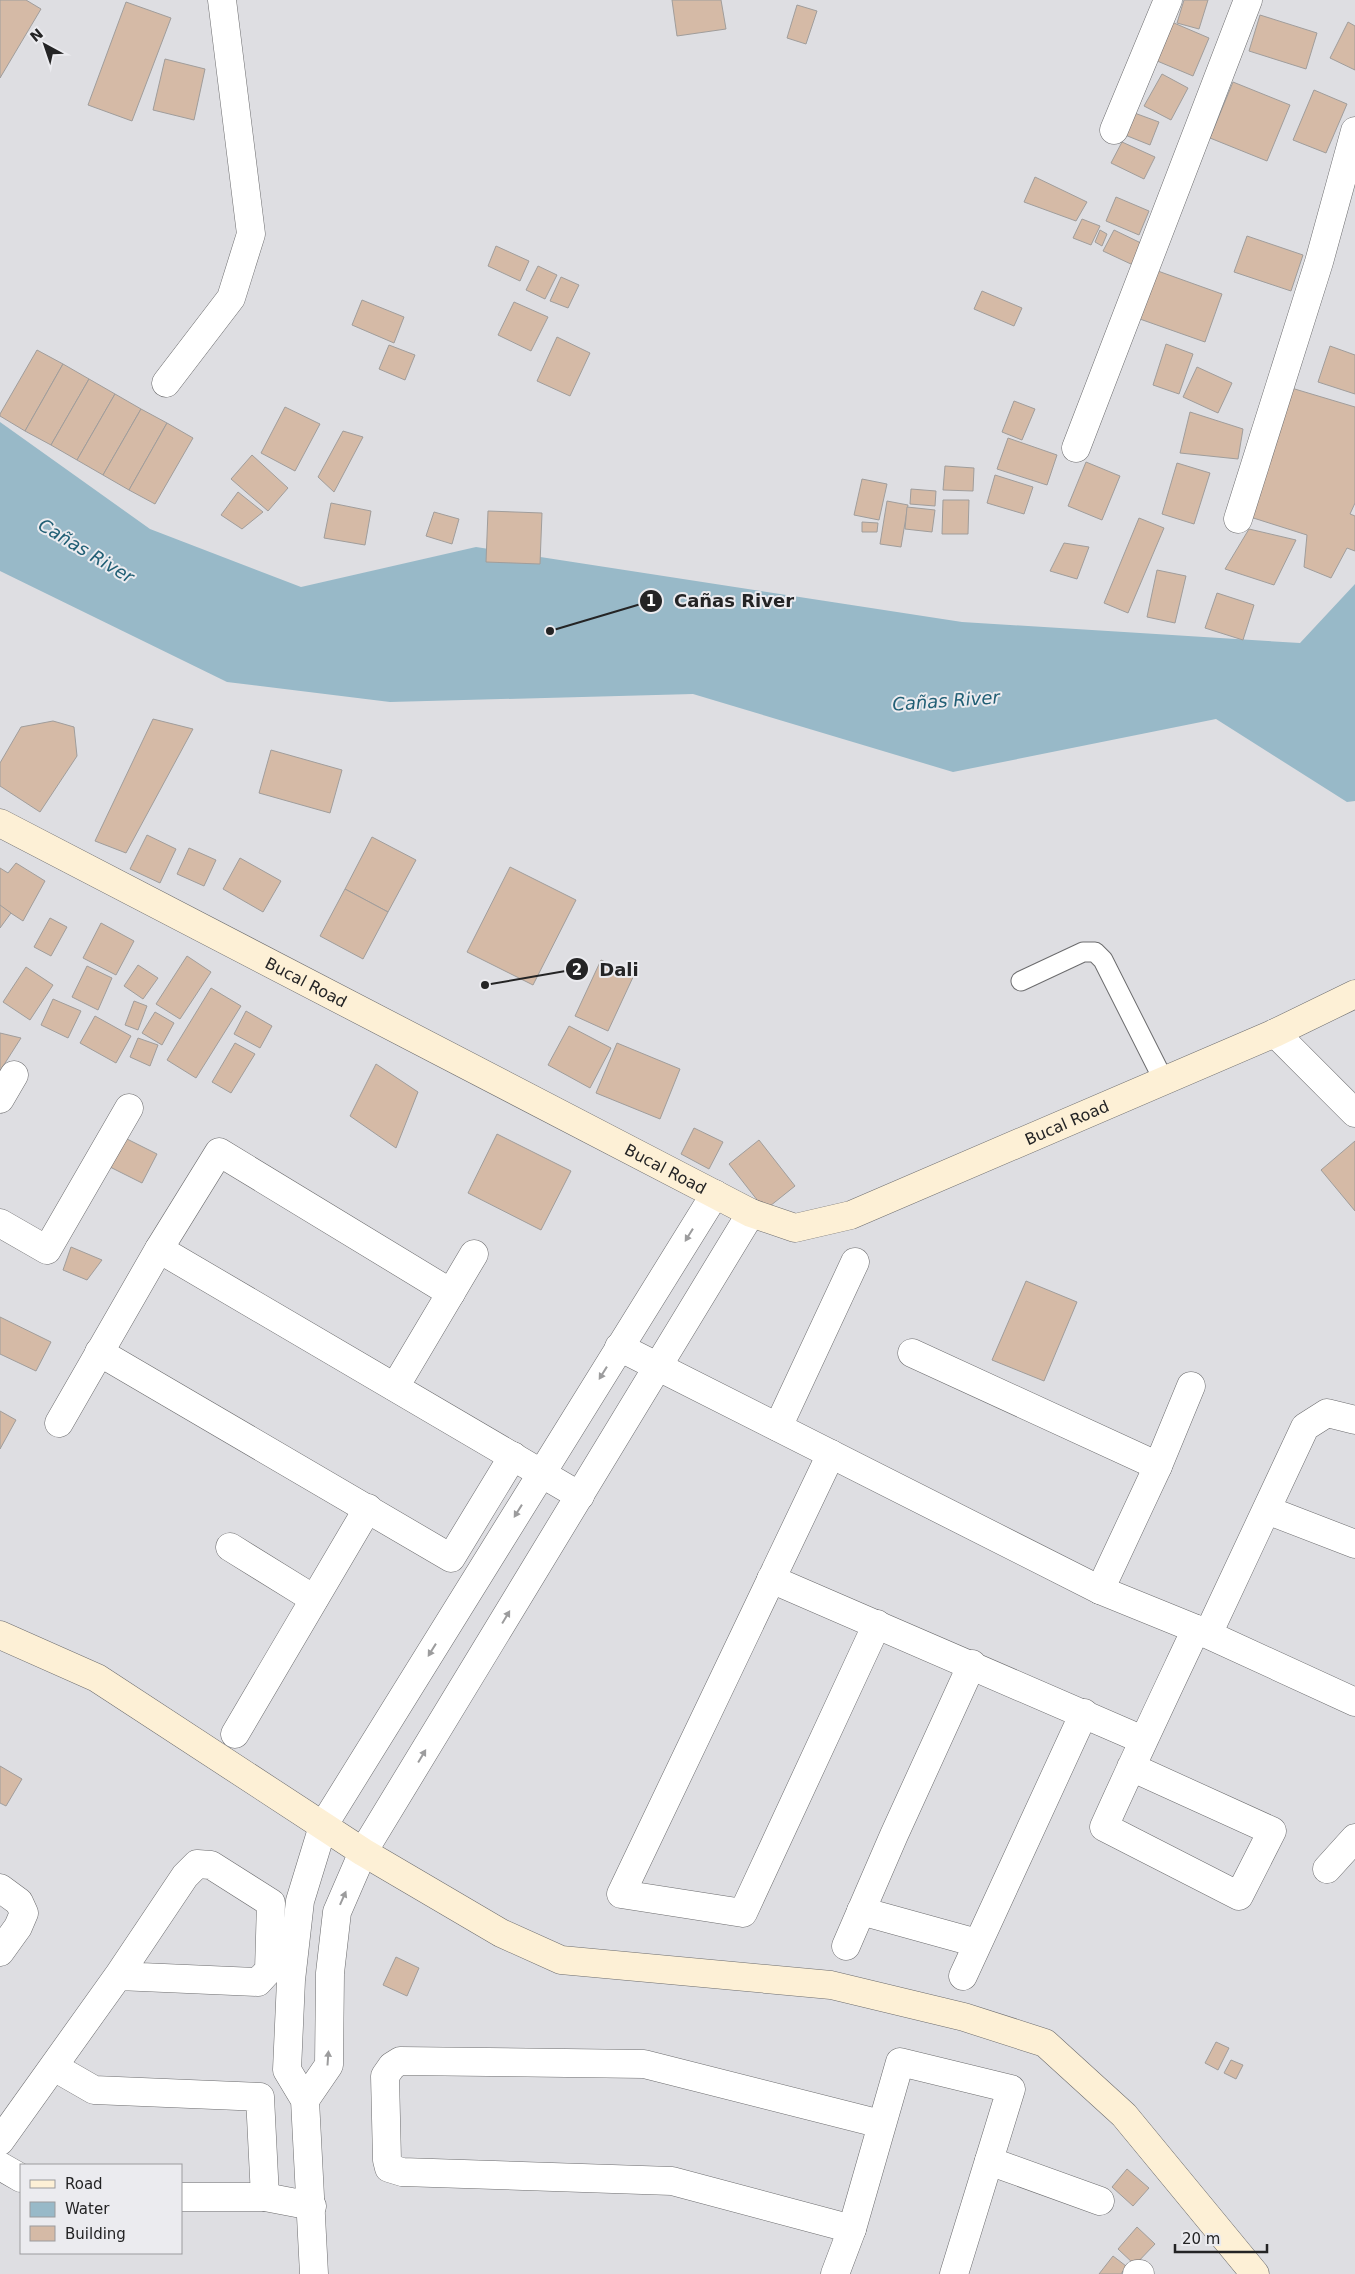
<svg xmlns="http://www.w3.org/2000/svg" width="1355" height="2274" viewBox="0 0 1355 2274" font-family="'DejaVu Sans',sans-serif">
<rect width="100%" height="100%" fill="#dedee2"/>
<path fill="#98b9c8" d="M0,422l150,107 151,58 175,-40 486,75 338,21 55,-59v217l-8,1 -131,-83 -263,53 -260,-78 -303,8 -163,-20 -227,-111z"/>
<g fill="#d5baa6" stroke="#a09d9b">
<path d="M0,0h26l15,9 -41,69z"/>
<path d="M672,0h49l5,29 -49,7z"/>
<path d="M1184,0h24l-9,29 -22,-6z"/>
<path d="M126,2l45,16 -39,103 -44,-16z"/>
<path d="M797,5l20,6 -11,33 -19,-6z"/>
<path d="M1260,15l57,18 -11,36 -57,-18z"/>
<path d="M1167,20l42,18 -16,38 -43,-18z"/>
<path d="M1348,22l7,4v44l-25,-12z"/>
<path d="M165,59l40,10 -11,51 -41,-10z"/>
<path d="M1162,74l26,14 -17,32 -27,-14z"/>
<path d="M1233,82l57,23 -23,56 -57,-23z"/>
<path d="M1314,90l33,14 -21,49 -33,-13z"/>
<path d="M1129,111l30,11 -9,23 -30,-12z"/>
<path d="M1122,142l33,15 -11,22 -33,-16z"/>
<path d="M1035,177l52,25 -11,19 -52,-19z"/>
<path d="M1116,197l33,14 -10,24 -33,-14z"/>
<path d="M1082,219l18,7 -9,19 -18,-7z"/>
<path d="M1100,230l7,4 -5,12 -7,-4z"/>
<path d="M1114,230l29,14 -10,21 -30,-14z"/>
<path d="M1247,236l56,19 -12,36 -57,-19z"/>
<path d="M496,246l33,15 -9,20 -32,-15z"/>
<path d="M538,266l19,9 -12,24 -19,-9z"/>
<path d="M1155,270l67,24 -17,48 -68,-24z"/>
<path d="M561,277l18,8 -11,23 -18,-7z"/>
<path d="M982,291l40,17 -8,18 -40,-17z"/>
<path d="M362,300l42,17 -10,26 -42,-18z"/>
<path d="M514,302l34,15 -17,34 -33,-16z"/>
<path d="M557,337l33,16 -20,43 -33,-15z"/>
<path d="M1166,344l27,10 -14,40 -26,-9z"/>
<path d="M389,345l26,10 -10,25 -26,-11z"/>
<path d="M1330,346l25,9v39l-37,-12z"/>
<path d="M37,350l26,14 -38,67 -25,-15v-2z"/>
<path d="M63,364l26,15 -38,66 -26,-14z"/>
<path d="M1197,367l35,16 -14,30 -35,-16z"/>
<path d="M89,379l26,15 -38,66 -26,-15z"/>
<path d="M1288,387l67,20v96l-5,11 5,2v35l-8,-3 -16,30 -27,-11 3,-32 -60,-19z"/>
<path d="M115,394l26,15 -38,66 -26,-15z"/>
<path d="M1014,401l21,8 -13,31 -20,-8z"/>
<path d="M285,407l35,17 -25,47 -34,-18z"/>
<path d="M141,409l26,14 -38,67 -26,-15z"/>
<path d="M1190,412l53,17 -5,30 -58,-6z"/>
<path d="M167,423l26,15 -38,66 -26,-14z"/>
<path d="M343,431l20,6 -29,55 -16,-15z"/>
<path d="M1008,438l49,17 -10,30 -50,-16z"/>
<path d="M252,455l36,33 -20,23 -37,-32z"/>
<path d="M1086,462l34,14 -18,44 -34,-14z"/>
<path d="M1177,463l33,10 -16,51 -32,-10z"/>
<path d="M945,466l29,2 -1,23 -30,-1z"/>
<path d="M995,475l38,12 -9,27 -37,-11z"/>
<path d="M862,479l25,5 -8,36 -25,-5z"/>
<path d="M911,489l25,2 -1,15 -25,-2z"/>
<path d="M238,492l25,20 -21,17 -21,-14z"/>
<path d="M943,500h26l-1,34h-26z"/>
<path d="M887,501l21,4 -7,42 -21,-3z"/>
<path d="M331,503l40,8 -6,34 -41,-7z"/>
<path d="M907,507l28,3 -3,22 -27,-3z"/>
<path d="M488,511l54,2 -2,51 -54,-2z"/>
<path d="M434,512l25,7 -7,25 -26,-8z"/>
<path d="M1139,518l25,10 -36,85 -24,-10z"/>
<path d="M862,522l16,1 -1,9h-15z"/>
<path d="M1249,529l47,11 -22,45 -49,-16z"/>
<path d="M1064,543l25,4 -12,32 -27,-8z"/>
<path d="M1157,570l29,6 -11,47 -28,-6z"/>
<path d="M1217,593l37,12 -11,35 -38,-12z"/>
<path d="M153,719l40,10 -67,124 -31,-12z"/>
<path d="M53,721l21,6 3,29 -37,56 -40,-26v-23l21,-36z"/>
<path d="M271,750l71,20 -12,43 -71,-20z"/>
<path d="M147,835l29,14 -16,34 -30,-14z"/>
<path d="M372,837l44,23 -28,52 -43,-23z"/>
<path d="M189,848l27,12 -12,26 -27,-12z"/>
<path d="M240,858l41,23 -18,31 -40,-23z"/>
<path d="M16,863l29,18 -22,40 -23,-15v-38l8,5z"/>
<path d="M510,867l66,33 -43,85 -66,-33z"/>
<path d="M345,889l43,23 -25,47 -43,-23z"/>
<path d="M0,905l11,8 -11,15z"/>
<path d="M50,918l17,9 -16,29 -17,-9z"/>
<path d="M101,923l33,18 -18,34 -33,-17z"/>
<path d="M187,956l24,16 -31,47 -24,-15z"/>
<path d="M601,960l33,15 -26,56 -33,-15z"/>
<path d="M138,965l20,13 -15,21 -19,-13z"/>
<path d="M87,966l25,12 -14,32 -26,-13z"/>
<path d="M26,967l27,18 -23,35 -27,-18z"/>
<path d="M211,988l30,18 -45,72 -29,-18z"/>
<path d="M53,999l28,12 -13,27 -27,-13z"/>
<path d="M134,1001l13,5 -9,24 -13,-5z"/>
<path d="M246,1011l26,15 -12,22 -26,-14z"/>
<path d="M155,1012l19,11 -12,22 -20,-12z"/>
<path d="M95,1016l36,20 -15,27 -36,-20z"/>
<path d="M569,1026l42,22 -21,40 -42,-23z"/>
<path d="M0,1033l21,5 -21,33z"/>
<path d="M138,1038l20,7 -8,21 -20,-9z"/>
<path d="M235,1043l20,11 -24,39 -19,-11z"/>
<path d="M617,1043l63,26 -20,50 -64,-26z"/>
<path d="M376,1064l42,28 -22,56 -46,-32z"/>
<path d="M694,1128l29,14 -14,27 -28,-15z"/>
<path d="M117,1134l40,20 -15,29 -40,-20z"/>
<path d="M497,1134l74,37 -30,59 -73,-37z"/>
<path d="M759,1140l36,46 -30,24 -36,-46z"/>
<path d="M1355,1141v70l-34,-41z"/>
<path d="M71,1247l31,13 -15,20 -24,-10z"/>
<path d="M1026,1281l51,21 -33,79 -52,-21z"/>
<path d="M0,1317l51,25 -15,29 -36,-17z"/>
<path d="M0,1411l16,9 -16,29z"/>
<path d="M0,1766l22,13 -16,27 -6,-3z"/>
<path d="M396,1957l23,11 -12,28 -24,-11z"/>
<path d="M1216,2042l13,6 -11,22 -13,-7z"/>
<path d="M1231,2060l12,5 -7,14 -12,-6z"/>
<path d="M1127,2169l22,19 -16,18 -21,-19z"/>
<path d="M1137,2227l18,17 -20,21 -17,-16z"/>
<path d="M1113,2256l13,10 -5,8h-22z"/>
</g>
<g fill="none" stroke-linecap="round" stroke-linejoin="round">
<g stroke="#6c6c6e" stroke-width="21">
<path id="lane" d="M1021,981l62,-29h12l8,8 61,121"/>
</g>
<g stroke="#6c6c6e" stroke-width="29">
<g id="street">
<path d="M1114,130l54,-130"/>
<path d="M166,383l65,-85 20,-64 -29,-234"/>
<path d="M1076,448l172,-448"/>
<path d="M1238,519l81,-257 36,-131"/>
<path d="M1275,1033l80,80"/>
<path d="M0,1099l14,-24"/>
<path d="M0,1223l47,27 82,-142"/>
<path d="M159,1249l421,247"/>
<path d="M619,1347l481,243 96,39 159,73"/>
<path d="M99,1352l352,206 62,-102"/>
<path d="M912,1353l246,113"/>
<path d="M395,1387l79,-133"/>
<path d="M59,1423l100,-174 60,-97 232,141"/>
<path d="M778,1427l77,-165"/>
<path d="M831,1454l-210,440 122,19 134,-289"/>
<path d="M1267,1510l88,34"/>
<path d="M230,1547l84,52"/>
<path d="M771,1579l372,161"/>
<path d="M1100,1590l58,-124 33,-80"/>
<path d="M1208,1634l97,-207 22,-14 28,7"/>
<path d="M235,1734l133,-226"/>
<path d="M1131,1767l141,64 -33,65 -135,-69c30,-67 61,-132 92,-198"/>
<path d="M1327,1869l28,-31"/>
<path d="M0,1888l19,14 5,11 -6,14 -18,25"/>
<path d="M861,1911l116,32"/>
<path d="M846,1946l48,-111 78,-171"/>
<path d="M963,1976l121,-263"/>
<path d="M54,2067l40,23 166,7 5,100h-84"/>
<path d="M305,2100l24,-35 1,-92 7,-61 26,-60 388,-639"/>
<path d="M0,2141l118,-165 67,-100 12,-12 14,1 60,38 -2,67 -11,12 -140,-6"/>
<path d="M989,2161l111,40"/>
<path d="M0,2166l21,12"/>
<path d="M265,2197l47,9"/>
<path d="M852,2229l-180,-48 -270,-9 -13,-4 -2,-8 -2,-84 7,-10 8,-5 244,3 237,60"/>
<path d="M314,2274l-9,-174 -18,-30 4,-90 9,-79 23,-75 392,-632"/>
<path d="M835,2274l17,-45 48,-167 111,27 -57,185"/>
<path d="M1137,2274h3"/>
</g>
</g>
<g stroke="#6c6c6e" stroke-width="29">
<g id="secondary">
<path id="s1" d="M0,823l751,390 44,15 56,-13 424,-182 80,-39"/>
<path d="M0,1635l97,43 266,174 138,81 60,27 270,25 133,32 81,26 79,72 131,159"/>
</g>
</g>
<use href="#lane" stroke="#fff" stroke-width="19"/>
<use href="#street" stroke="#fff" stroke-width="28"/>
<use href="#secondary" stroke="#fdf0d6" stroke-width="28"/>
</g>
<defs><path id="oneway-solid" d="M-6-.8H1V-3.2L6.5 0L1 3.2V.8H-6Z" transform="scale(1.25)"/></defs>
<g fill="#9c9c9d">
<use href="#oneway-solid" transform="translate(689 1235) rotate(122)"/>
<use href="#oneway-solid" transform="translate(603 1373) rotate(122)"/>
<use href="#oneway-solid" transform="translate(518 1511) rotate(122)"/>
<use href="#oneway-solid" transform="translate(506 1617) rotate(-59)"/>
<use href="#oneway-solid" transform="translate(432 1650) rotate(122)"/>
<use href="#oneway-solid" transform="translate(422 1756) rotate(-59)"/>
<use href="#oneway-solid" transform="translate(343 1898) rotate(-66)"/>
<use href="#oneway-solid" transform="translate(328 2058) rotate(-86)"/>
</g>
<g text-anchor="middle" stroke-width="4" stroke-linejoin="round" paint-order="stroke">
<g font-size="16" fill="#242425" stroke="#ebebef">
<text dy="6" stroke="none"><textPath href="#s1" startOffset="345">Bucal Road</textPath></text>
<text dy="6" stroke="none"><textPath href="#s1" startOffset="1185">Bucal Road</textPath></text>
<text dy="6" stroke="none"><textPath href="#s1" startOffset="750">Bucal Road</textPath></text>
</g>
<g font-size="18" font-style="italic" fill="#215f75" stroke="#ebebef">
<text transform="translate(86 551) rotate(31)" y="6">Cañas River</text>
<text transform="translate(946 701) rotate(-4)" y="6">Cañas River</text>
</g>
</g>
<path fill="none" stroke="#242425" stroke-width="2" d="M550 631L651 601M485 985L577 969"/>
<g fill="#242425" stroke="#ebebef" stroke-width="2">
<circle cx="550" cy="631" r="5"/>
<circle cx="485" cy="985" r="5"/>
<circle cx="651" cy="601" r="12"/>
<circle cx="577" cy="969" r="12"/>
</g>
<g font-size="15" text-anchor="middle" font-weight="bold" fill="#fff">
<text x="651" y="606">1</text>
<text x="577" y="975">2</text>
</g>
<g font-size="18" text-anchor="middle" font-weight="bold" fill="#242425" stroke="#ebebef" stroke-width="4" stroke-linejoin="round" paint-order="stroke">
<text x="734" y="607">Cañas River</text>
<text x="619" y="976">Dali</text>
</g>
<rect x="20" y="2164" width="162" height="90" fill="#ebebef" stroke="#9b9b9e"/>
<rect x="30" y="2180" width="25" height="8" fill="#fdf0d6" stroke="#9b9b9e"/>
<text x="65" y="2189" font-size="15" fill="#242425">Road</text>
<rect x="30" y="2202" width="25" height="15" fill="#98b9c8" stroke="#9b9b9e"/>
<text x="65" y="2214" font-size="15" fill="#242425">Water</text>
<rect x="30" y="2226" width="25" height="15" fill="#d5baa6" stroke="#9b9b9e"/>
<text x="65" y="2239" font-size="15" fill="#242425">Building</text>
<g transform="translate(45 45) rotate(320)" stroke="#ebebef" stroke-width="4" paint-order="stroke">
<path d="M0-4L9 19L0 12L-9 19Z" fill="#242425"/>
<text y="-8" font-size="14" font-weight="bold" text-anchor="middle" fill="#242425">N</text>
</g>
<path d="M1175 2244v8h92v-8" fill="none" stroke="#242425" stroke-width="2.5"/>
<text x="1182" y="2244" font-size="15" fill="#242425" stroke="#ebebef" stroke-width="4" paint-order="stroke">20 m</text>
</svg>
